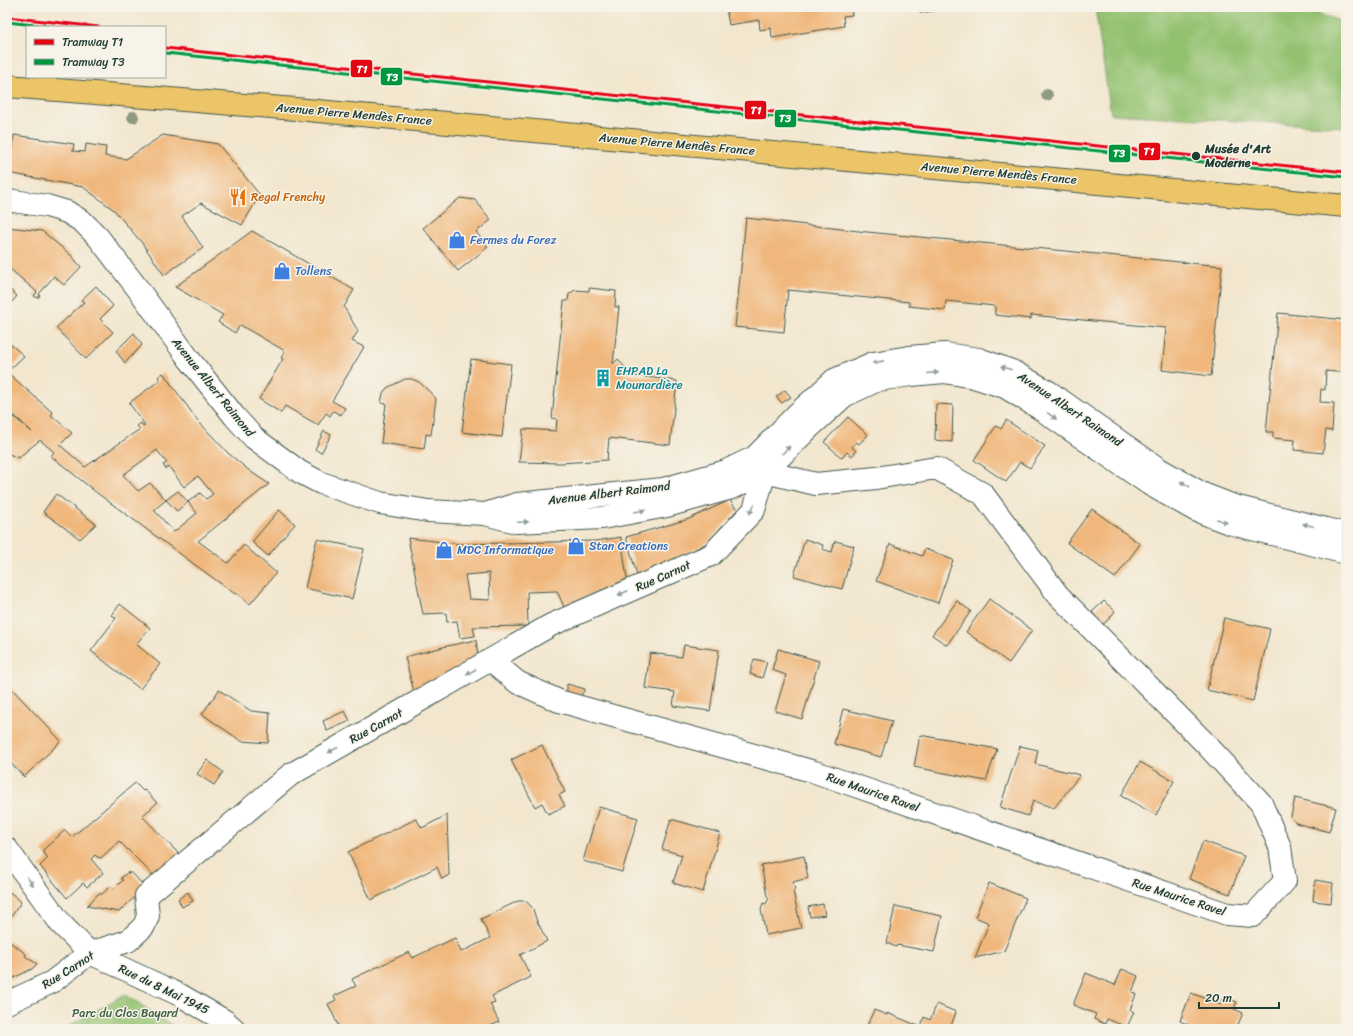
<svg xmlns="http://www.w3.org/2000/svg" width="1353" height="1036" viewBox="0 0 1353 1036" font-family="Sriracha,sans-serif">
<rect width="100%" height="100%" fill="#f7f3e8"/>
<filter id="ink" filterUnits="userSpaceOnUse"><feTurbulence type="fractalNoise" baseFrequency=".025" numOctaves="2"/><feDisplacementMap in="SourceGraphic" scale="8" xChannelSelector="R" yChannelSelector="G"/><feConvolveMatrix kernelMatrix="1 2 1 2 8 2 1 2 1" color-interpolation-filters="sRGB"/></filter>
<filter id="wash" filterUnits="userSpaceOnUse"><feTurbulence type="fractalNoise" baseFrequency=".012" numOctaves="4" result="noise"/><feDisplacementMap in="SourceGraphic" scale="16" xChannelSelector="R" yChannelSelector="G"/><feGaussianBlur stdDeviation="0.9" result="paint"/><feColorMatrix in="noise" values="0 0 0 0 0 0 0 0 0 0 0 0 0 0 0 0 0 1.4 0 .05"/><feComposite in="paint" operator="in"/></filter>
<g filter="url(#wash)">
<rect width="100%" height="100%" fill="#f2e6ce"/>
<g fill="#93c170" stroke="#597f52">
<path d="M1095,7h202l49,16v104l-235,-13z"/>
<path d="M125,994l52,35h-108v-3z"/>
</g>
<g id="blocks">
<g fill="#f0b77b" fill-rule="evenodd">
<path d="M726,7h125l1,8 -9,1 1,10 -72,12 -1,-10 -11,2 -1,-10 -30,5z"/>
<path d="M919,7h34v1l-33,5z"/>
<path d="M14,135l60,9 -1,7 12,1 1,-8 20,3 -1,9 21,3 37,-24 55,9 42,51 -18,30 -41,-22 -19,13 21,32 -39,27 -22,-32 -28,-33 -31,-23 -75,-14z"/>
<path d="M460,198l15,2 16,20 -15,12 12,15 -30,24 -35,-43z"/>
<path d="M746,218l121,14 355,34 -11,110 -49,-6 4,-42 -135,-13v4l-36,-4v-9l-49,-5 -1,9 -36,-4v-4l-121,-12 -4,42 -49,-5z"/>
<path d="M7,227l35,4 30,25 9,11 -17,18 -10,-9 -15,18 1,1 -2,3 -4,-2 3,-4 -27,-23 -3,4z"/>
<path d="M252,231l102,59 -10,17 14,24 -6,10 12,6 -32,54 13,7 -4,7 -8,-4 -3,5 -4,-3 -8,12 -33,-19 -4,7 -22,-14 24,-40 -2,-1 4,-7 -45,-26 -5,8 -17,-11 5,-7 -48,-28z"/>
<path d="M96,286l17,20 -13,13 13,13 -27,27 -30,-31 28,-26 -3,-2z"/>
<path d="M7,287l10,9 -10,12z"/>
<path d="M589,288l27,3 -1,16h4l-6,57 5,-5 9,11 -5,4 55,7 -7,64 -61,-7 -2,22 -46,3 -42,-1 4,-33 33,2 1,-12 -5,-1 12,-117h4l1,-7 6,-4 14,1z"/>
<path d="M1278,313l68,7v53l-20,-2 -1,19 -4,-1 -1,13 14,1 -2,28 -6,-1 -3,23 -29,-3 1,-10 -22,-2v-6h-7z"/>
<path d="M134,333l8,12 -17,18 -9,-12z"/>
<path d="M7,341l17,15 -17,16z"/>
<path d="M471,359l40,5 -9,73 -40,-5z"/>
<path d="M7,372l46,41 -2,2 21,18 -12,12 25,22 55,-38 -3,-3 4,-3 2,3 2,-1 -16,-22 31,-23 -2,-3 5,-4 35,48 30,32 23,19 18,12 -71,57 30,22 16,-18 32,28 -26,31 -14,-11 -1,1 -138,-101 -46,-37 3,-4 -14,-12 -22,18 -11,-5v-42l25,21 -25,-23zM157,450l10,13 -4,2 3,4 3,-2 15,20 14,-11 15,18 -7,5 -6,-6 -12,9 -10,-11 -12,9 11,11 11,-9 9,11 -23,19 -20,-22 12,-10 -16,-17 -12,8 -15,-16z"/>
<path d="M405,379h7l7,3 14,13 3,4 -5,36 -5,-1 -2,15 -43,-6 5,-39 -5,-1 2,-10 4,-5z"/>
<path d="M785,390l6,7 -9,6 -6,-6z"/>
<path d="M936,404l17,1 -1,37 -17,-2z"/>
<path d="M848,417l20,18 -9,9 -3,-2 -4,5 4,4 -4,5 -5,-4 -5,6 -18,-16z"/>
<path d="M1006,420l39,26 -15,22 -10,-6 -14,20 -32,-22 22,-34 5,3z"/>
<path d="M324,431l7,4 -10,18 -6,-4z"/>
<path d="M56,494l40,30 -16,15 -37,-27z"/>
<path d="M730,500l7,10 -30,33 -24,13 -46,19 -11,-38 63,-18z"/>
<path d="M1092,509l48,35 -25,34 -48,-35z"/>
<path d="M279,510l16,14 -27,32 -16,-14z"/>
<path d="M621,537l6,42 -63,28 -7,-16 -30,1 1,34 -55,1 2,9 -15,2 -3,-17 -10,1 -1,-9 -23,1 -15,-76 52,6 136,-3zM489,573l1,27 -21,-1 -4,-24z"/>
<path d="M317,539l47,10 -12,50 -47,-11z"/>
<path d="M805,539l18,6 -1,4 10,3 3,-11 19,5 -12,43 -48,-13z"/>
<path d="M890,544l32,12 3,-7 28,11 -15,43 -62,-22z"/>
<path d="M989,599l43,31 -23,33 -43,-31z"/>
<path d="M957,601l14,10 -24,34 -15,-10z"/>
<path d="M1104,601l11,10 -6,8 -7,6 -10,-13z"/>
<path d="M120,604l30,24 -14,16 24,20 -20,25 -49,-38 25,-33 -4,-3z"/>
<path d="M1224,618l46,11 -17,72 -46,-11z"/>
<path d="M476,640l2,16 -64,36 -9,-35 42,-11z"/>
<path d="M684,645l35,5 -9,61 -37,-5 2,-14 -30,-4 5,-35 32,4z"/>
<path d="M778,649l41,12 -17,58 -27,-8 11,-36 -14,-5z"/>
<path d="M754,659l13,3 -5,16 -12,-4z"/>
<path d="M567,684l18,5 -6,10 -12,-4z"/>
<path d="M12,689l49,52 -37,36 -17,-18v-65z"/>
<path d="M219,690l32,21 19,2 -2,30 -27,-2 -39,-27z"/>
<path d="M843,709l49,12 -11,36 -47,-13z"/>
<path d="M345,711l5,10 -23,10 -4,-10z"/>
<path d="M920,735l21,4v-1l13,2v1l43,8 -11,32 -72,-14z"/>
<path d="M542,745l23,47 -6,3 6,11 -17,8 -6,-11 -7,4 -24,-47z"/>
<path d="M1020,746l18,4 -3,14 45,11 -26,33 -21,-7 -5,15 -28,-9z"/>
<path d="M207,760l16,12 -9,13 -17,-11z"/>
<path d="M1140,762l34,19 -18,34 -35,-19z"/>
<path d="M135,783l8,8 2,-1 12,13 -15,13 37,38 -24,23 -36,-36 -18,17 -4,-1 -2,-2 -4,4 12,14 -16,14 -4,-4 -16,15 -27,-32 8,-8 -6,-7 23,-21 7,7z"/>
<path d="M1295,798l41,10 -7,24 -33,-9 -5,-6z"/>
<path d="M599,807l39,11 -16,54 -39,-11z"/>
<path d="M447,815l2,60 -7,4 -5,-12 -66,33 -23,-48 68,-33 6,9z"/>
<path d="M671,819l49,14 -17,59 -30,-9 9,-28 -20,-6z"/>
<path d="M1203,841l41,15 -14,38 -41,-15z"/>
<path d="M804,856l4,22 -15,4 2,8 -2,1 8,37 -35,7 -5,-25 2,-7 3,1 3,-6 -2,-2 -6,-31z"/>
<path d="M128,872l1,2 2,-2 14,15 -26,25 -32,-6 11,-12h4l8,-7 5,1 8,-8 -2,-2z"/>
<path d="M1315,880l18,3 -2,20 -18,-2z"/>
<path d="M989,883l37,15 -22,53 -29,7 14,-35 -14,-6z"/>
<path d="M7,890l9,7 5,5 -14,21z"/>
<path d="M188,892l5,9 -11,6 -4,-8z"/>
<path d="M518,901h7l4,3 4,5 3,10 11,22 -27,14 11,22 -39,19 3,6 -5,2 9,18 -15,7h-144l-12,-25 8,-4 -2,-4 22,-10 -4,-7 57,-27 3,6 43,-20 6,14 29,-14 -9,-19z"/>
<path d="M823,904l2,11 -15,2 -2,-10z"/>
<path d="M895,906l47,10 -8,36 -37,-7 -1,2 -9,-4z"/>
<path d="M7,940l19,14 -1,2 12,8 -5,5 -25,12z"/>
<path d="M1122,969l16,7 -6,16 4,2 -6,16 4,2 -7,15 -20,-8 -2,5 -11,-5 2,-5 -23,-9 13,-32 29,12z"/>
<path d="M1191,993l30,11 3,-7 13,5 -3,7 9,4 -7,16h-49l2,-4 -9,-4z"/>
<path d="M937,1004l19,8 -6,17h-81l-3,-1 8,-18 13,5v-2l34,14 3,-10 6,3z"/>
</g>
</g>
</g>
<g filter="url(#ink)">
<use href="#blocks" fill-opacity="0" stroke="#3f564b" stroke-width="1"/>
<g fill="none" stroke-linecap="round" stroke-linejoin="round">
<g stroke="#3f564b" stroke-width="24">
<g id="minor">
<path d="M7,200l40,6 20,6 16,10 15,15 40,52 51,70 46,58 19,21 46,34 21,11 59,20 48,8 57,3 31,8 86,-4 65,-12 65,-18 33,-16 46,-46 33,-30 34,-16 33,-5 33,-3 30,5 31,10 34,21 110,76 46,26 34,13 117,30"/>
<path d="M485,514l32,-10 146,-15 63,-18 29,-14 43,-44 36,-33 39,-17 36,-6 36,-3 34,5 33,12 37,21 110,77 44,25 31,12 112,28"/>
<path d="M7,849l54,75 29,29 90,42 45,26 9,8"/>
<path d="M7,1003l45,-21 38,-29 38,-12 16,-15 4,-10 -2,-20 144,-121 110,-63 151,-87 160,-70 43,-45 11,-38 51,12 60,-6 60,-10 47,26 75,101 144,145 59,63 19,44 5,34 -32,35 -26,-2 -412,-142 -256,-71 -42,-19 -26,-22"/>
</g>
</g>
<g stroke="#3f564b" stroke-width="24">
<path id="major" d="M7,86l289,23 1050,97"/>
</g>
<use href="#minor" stroke="#fff" stroke-width="22"/>
<use href="#major" stroke="#edc569" stroke-width="22"/>
<g stroke="#f7f3e8" stroke-width="6">
<g id="tram-1">
<path d="M7,17l92,10"/>
<path d="M165,48l1181,124"/>
</g>
</g>
<g stroke="#f7f3e8" stroke-width="6">
<g id="tram-2">
<path d="M7,22l46,5"/>
<path d="M165,53l1181,124"/>
</g>
</g>
<use href="#tram-1" stroke="#e30613" stroke-width="3"/>
<use href="#tram-2" stroke="#009640" stroke-width="3"/>
</g>
<g fill="#8e9b82">
<circle cx="1047" cy="95" r="6"/>
<circle cx="133" cy="117" r="6"/>
</g>
<defs><path id="oneway-solid" d="M-6-.8H1V-3.2L6.5 0L1 3.2V.8H-6Z"/></defs>
<g fill="#8f9e9a">
<use href="#oneway-solid" transform="translate(878 362) rotate(169)"/>
<use href="#oneway-solid" transform="translate(1006 368) rotate(-162)"/>
<use href="#oneway-solid" transform="translate(933 373) rotate(-5)"/>
<use href="#oneway-solid" transform="translate(1052 416) rotate(35)"/>
<use href="#oneway-solid" transform="translate(786 450) rotate(-45)"/>
<use href="#oneway-solid" transform="translate(1185 484) rotate(-150)"/>
<use href="#oneway-solid" transform="translate(752 509) rotate(119)"/>
<use href="#oneway-solid" transform="translate(640 511) rotate(-10)"/>
<use href="#oneway-solid" transform="translate(1222 521) rotate(21)"/>
<use href="#oneway-solid" transform="translate(523 522) rotate(-3)"/>
<use href="#oneway-solid" transform="translate(1308 525) rotate(-166)"/>
<use href="#oneway-solid" transform="translate(623 593) rotate(156)"/>
<use href="#oneway-solid" transform="translate(471 672) rotate(150)"/>
<use href="#oneway-solid" transform="translate(333 750) rotate(151)"/>
<use href="#oneway-solid" transform="translate(30 881) rotate(54)"/>
</g>
</g>
<defs>
<g id="restaurant-bare" transform="scale(1.38)"><path d="M-5-6h1v4h1v-4h1v4h1v-4h1v5L-1.5 .5V6h-2V.5L-5-1ZM5-6V6H3V1.5H1.5Q1.5-4 5-6Z" fill="#e8710a" stroke="#f7f3e8" stroke-width="2.5" paint-order="stroke"/></g>
<g id="shop-bare" transform="scale(1.38)"><path d="M-5-2.5h2.3a2.7 3.5 0 0 1 5.4 0H5L5.5 6h-11ZM-1.5-2.5h3a1.5 2.3 0 0 0-3 0Z" fill="#3f7fe0" stroke="#f7f3e8" stroke-width="2.5" paint-order="stroke"/></g>
<g id="building-bare" transform="scale(1.38)"><path d="M-4-6H4V6H1V3H-1V6H-4ZM-2.5-4.3h1.7v1.8h-1.7ZM.8-4.3h1.7v1.8H.8ZM-2.5-1h1.7V.8h-1.7ZM.8-1h1.7V.8H.8Z" fill="#0f9aa8" stroke="#f7f3e8" stroke-width="2.5" paint-order="stroke"/></g>
</defs>
<g fill-rule="evenodd">
<use href="#restaurant-bare" x="238" y="197"/>
<use href="#shop-bare" x="457" y="240"/>
<use href="#shop-bare" x="282" y="271"/>
<use href="#building-bare" x="603" y="378"/>
<use href="#shop-bare" x="576" y="546"/>
<use href="#shop-bare" x="444" y="550"/>
</g>
<circle fill="#1f3d34" stroke="#f7f3e8" stroke-width="1.5" cx="1196" cy="156" r="5"/>
<g text-anchor="middle" stroke-width="3" stroke-linejoin="round" paint-order="stroke">
<g font-size="12" fill="#1f3d34" stroke="#f7f3e8">
<text transform="translate(354 114) rotate(5)" y="4">Avenue Pierre Mendès France</text>
<text transform="translate(677 144) rotate(5)" y="4">Avenue Pierre Mendès France</text>
<text transform="translate(999 173) rotate(5)" y="4">Avenue Pierre Mendès France</text>
<text transform="translate(213 387) rotate(51)" y="4">Avenue Albert Raimond</text>
<text transform="translate(1070 409) rotate(34)" y="4">Avenue Albert Raimond</text>
<text transform="translate(609 493) rotate(-7)" y="4">Avenue Albert Raimond</text>
<text transform="translate(663 576) rotate(-24)" y="4">Rue Carnot</text>
<text transform="translate(376 726) rotate(-29)" y="4">Rue Carnot</text>
<text transform="translate(873 792) rotate(19)" y="4">Rue Maurice Ravel</text>
<text transform="translate(1179 897) rotate(18)" y="4">Rue Maurice Ravel</text>
<text transform="translate(68 970) rotate(-32)" y="4">Rue Carnot</text>
<text transform="translate(164 989) rotate(26)" y="4">Rue du 8 Mai 1945</text>
</g>
<g font-size="12" font-weight="bold" fill="#1f3d34" stroke="#f7f3e8" text-anchor="start">
<text x="1205" y="153">Musée d'Art<tspan x="1205" dy="14">Moderne</tspan></text>
</g>
<g font-size="12" fill="#c56008" stroke="#f7f3e8" text-anchor="start">
<text x="251" y="201">Regal Frenchy</text>
</g>
<g font-size="12" fill="#366cbe" stroke="#f7f3e8" text-anchor="start">
<text x="470" y="244">Fermes du Forez</text>
<text x="295" y="275">Tollens</text>
<text x="589" y="550">Stan Creations</text>
<text x="457" y="554">MDC Informatique</text>
</g>
<g font-size="12" fill="#0d838f" stroke="#f7f3e8" text-anchor="start">
<text x="616" y="375">EHPAD La<tspan x="616" dy="14">Mounardière</tspan></text>
</g>
<g font-size="12" fill="#3c5e43" stroke="#f7f3e8">
<text x="125" y="1017">Parc du Clos Bayard</text>
</g>
</g>
<g stroke="#f7f3e8" stroke-width="1.5">
<rect x="350" y="59" width="23" height="19" rx="4" fill="#e30613"/>
<rect x="380" y="67" width="23" height="19" rx="4" fill="#009640"/>
<rect x="744" y="100" width="23" height="20" rx="4" fill="#e30613"/>
<rect x="774" y="109" width="23" height="19" rx="4" fill="#009640"/>
<rect x="1138" y="142" width="23" height="19" rx="4" fill="#e30613"/>
<rect x="1108" y="144" width="23" height="19" rx="4" fill="#009640"/>
</g>
<g font-size="11" text-anchor="middle" font-weight="bold" fill="#fff">
<text x="362" y="73">T1</text>
<text x="392" y="81">T3</text>
<text x="756" y="114">T1</text>
<text x="785" y="122">T3</text>
<text x="1149" y="155">T1</text>
<text x="1119" y="157">T3</text>
</g>
<rect width="1353" height="1036" fill="none" stroke="#f7f3e8" stroke-width="24"/>
<rect x="26" y="26" width="140" height="52" fill="#f7f3e8" stroke="#a1aaa0"/>
<rect x="34" y="39" width="20" height="6" fill="#e30613" stroke="#a1aaa0"/>
<text x="62" y="46" font-size="12" fill="#1f3d34">Tramway T1</text>
<rect x="34" y="59" width="20" height="6" fill="#009640" stroke="#a1aaa0"/>
<text x="62" y="66" font-size="12" fill="#1f3d34">Tramway T3</text>
<path d="M1199 1002v6h80v-6" fill="none" stroke="#1f3d34" stroke-width="2"/>
<text x="1205" y="1002" font-size="12" fill="#1f3d34" stroke="#f7f3e8" stroke-width="3" paint-order="stroke">20 m</text>
</svg>
